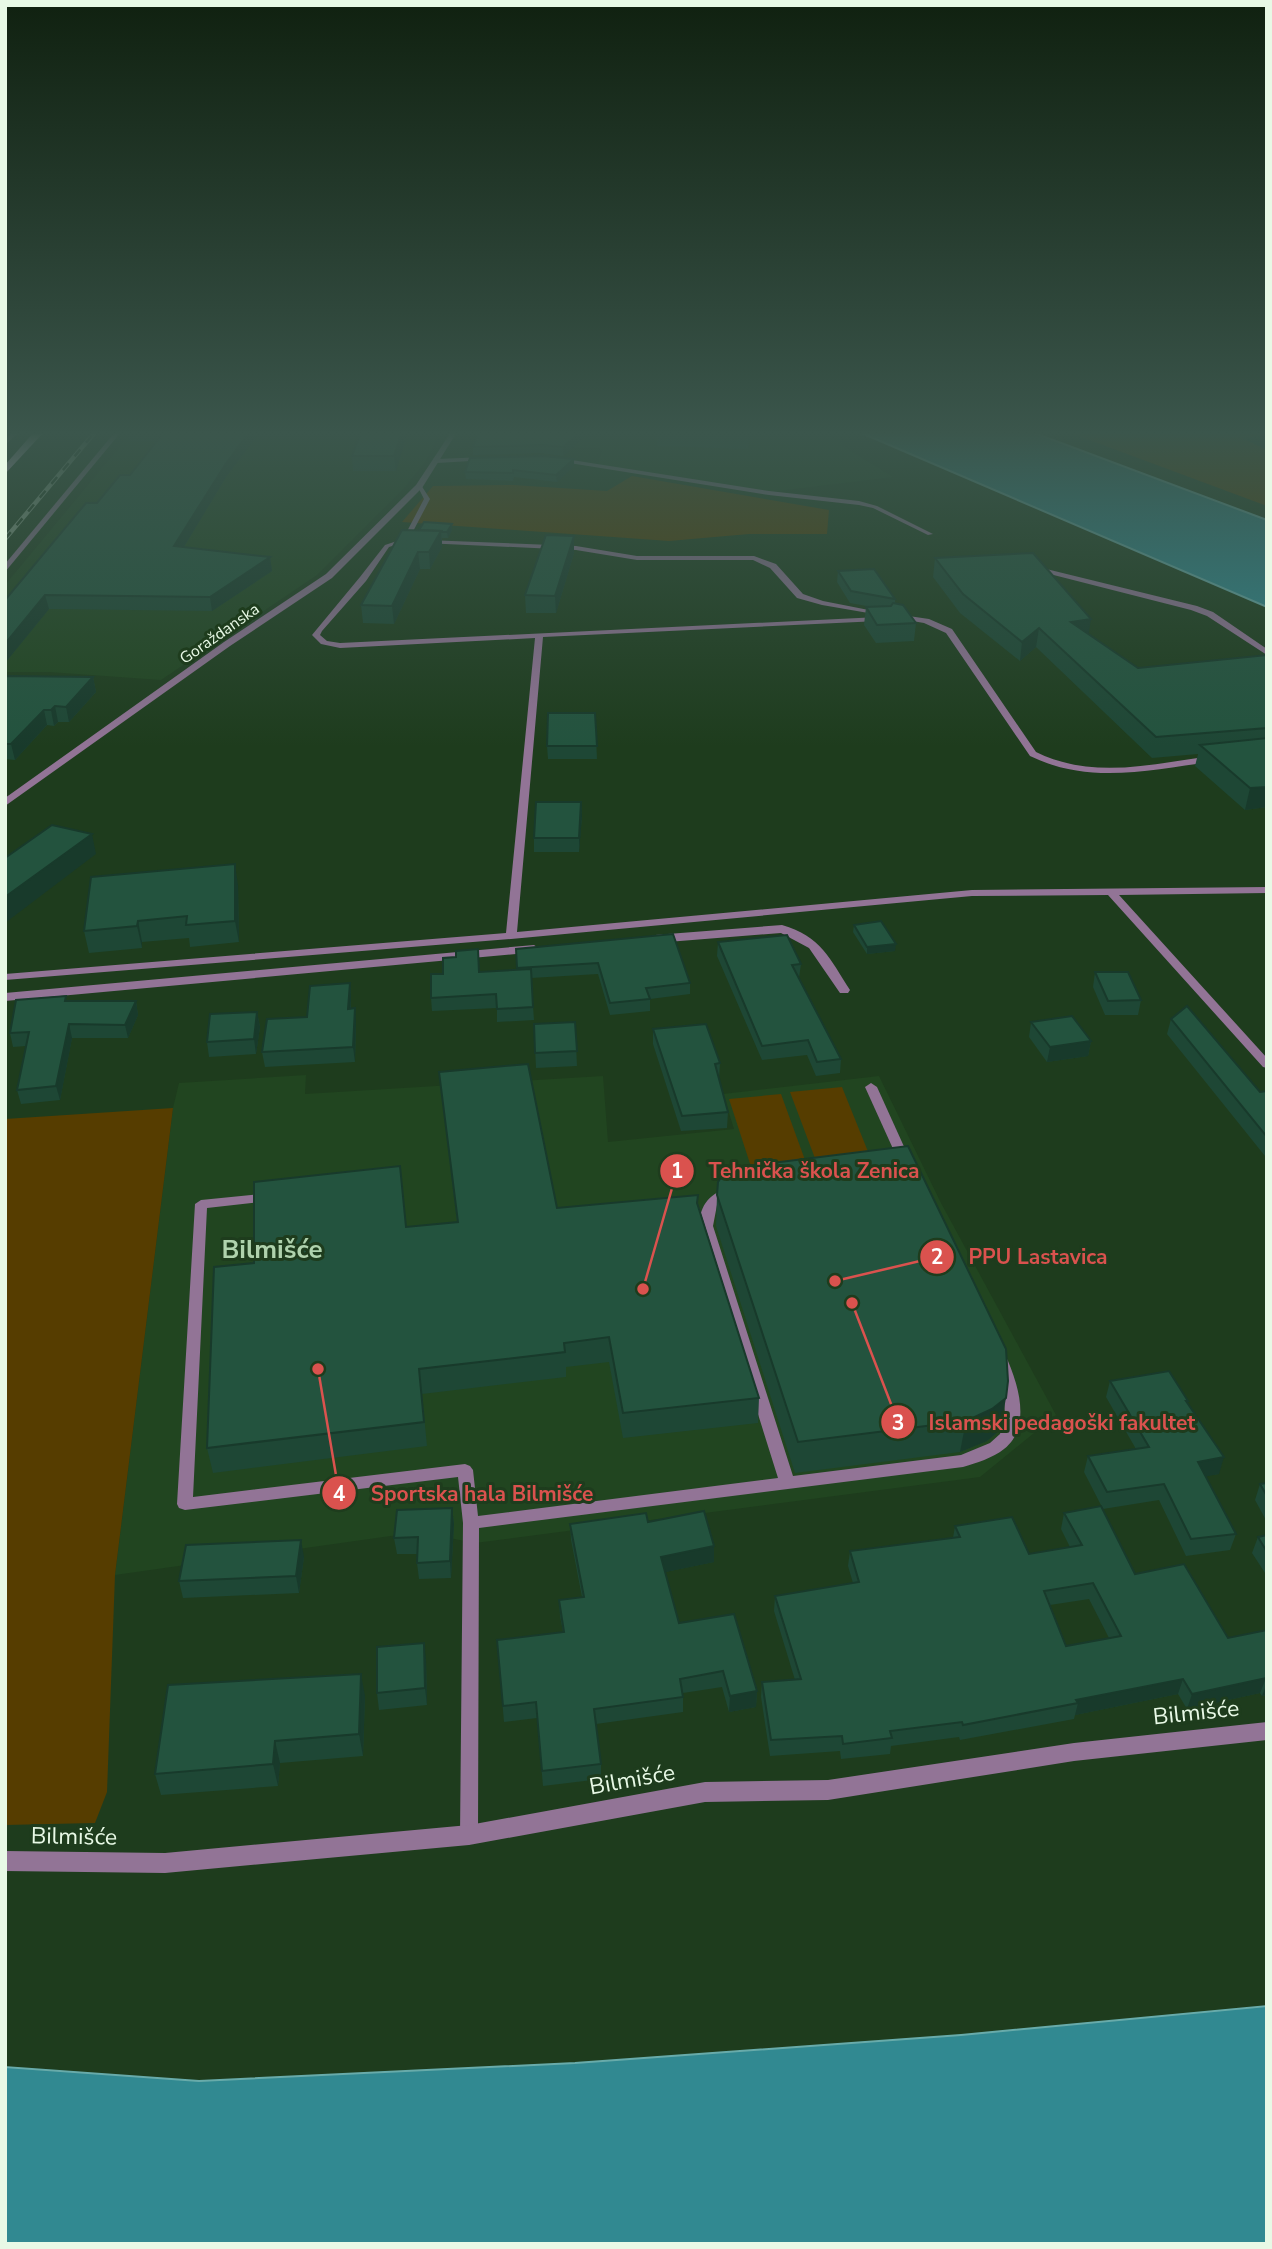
<svg xmlns="http://www.w3.org/2000/svg" width="1272" height="2249" viewBox="0 0 1272 2249" font-family="'Nunito Sans',sans-serif">
<rect width="100%" height="100%" fill="#1e3c1d"/>
<g fill="#214520">
<path d="M132,432h309l-16,30 -20,25 -88,88 -156,105 -112,-8h-44v-87z"/>
<path d="M540,432h286l23,18 44,27 -123,15 -172,-27 4,-15 -2,-2 -67,-3z"/>
<path d="M306,1075l-1,19 298,-18 5,66 126,-13 -11,-35 156,-18 62,127 115,212 -76,62 -505,66 -56,-11 -304,43 58,-467 6,-25z"/>
</g>
<g fill="#563d00">
<path d="M1068,432h199v3l-25,3 25,12v56z"/>
<path d="M632,476l197,34 -2,24h-78l-80,7 -267,-19 31,-36 80,-1 94,6z"/>
<path d="M842,1087l31,77 -54,5 -29,-77z"/>
<path d="M781,1094l28,77 -55,5 -25,-77z"/>
<path d="M173,1108l-58,467 -8,217 -12,31 -90,2v-706z"/>
</g>
<g fill="#318991" stroke="#68abaa" stroke-width="2">
<path d="M859,432h173l235,88v87z"/>
<path d="M1267,2006v238h-1262v-177l194,14 376,-18 386,-28z"/>
</g>
<g fill="none" stroke-linecap="round" stroke-linejoin="round">
<g fill="#927496" fill-rule="evenodd">
<path d="M485,457l2,3 -50,3 -3,-2 3,-2z"/>
<path d="M559,458l210,33 90,10 18,5 56,28 -5,1 -55,-27 -14,-3 -90,-10 -212,-34z"/>
<path d="M417,485h4l9,14 -22,42 -19,6 -23,34 -44,50 -2,4 7,6 13,2 539,-26 4,2 -4,2 -336,16 -26,295 455,-42 295,-3v6l-148,2 148,163v10l-4,-1 -155,-172 -136,1 -461,43 -506,41v-6l501,-41 29,-295 -195,10 -19,-4 -9,-9 48,-58 25,-32 18,-6 21,-40z"/>
<path d="M426,540l150,6 61,10h117l22,8 27,30 20,7 61,12 -4,2 -58,-10 -25,-7 -27,-30 -17,-8h-116l-61,-10 -152,-7 -1,-1z"/>
<path d="M1030,565l167,41 16,6 54,37v6l-60,-39 -16,-6 -161,-41z"/>
<path d="M895,614l34,5 23,10 84,123c57,28 116,12 175,4l4,3 -4,3c-62,8 -122,23 -181,-6l-84,-123 -22,-10 -29,-5z"/>
<path d="M871,1083l6,4 34,75 -2,3h-8l-2,-3 -34,-75z"/>
<path d="M731,1187l6,4 -20,14 -4,21 80,250 168,-21 29,-12 10,-9 5,-17 -1,-24 -10,-32 2,-4h10l2,4c11,26 23,67 -4,88 -11,9 -28,14 -41,18l-484,61 -1,307 -2,6 -7,3 -7,-3 -2,-6 3,-312 -5,-46 -273,33 -6,-2 -2,-4 18,-300 6,-4 69,-7 6,4 -6,4 -63,7 -14,289 272,-33 5,2 3,4 5,46 300,-38 -79,-252c1,-22 11,-33 32,-39z"/>
</g>
<g fill="#927496" fill-rule="evenodd">
<path d="M451,432h6l-35,56 -90,90 -102,68 -225,160v-8l219,-156 102,-68 90,-89z"/>
<path d="M782,925c39,11 48,34 68,65l-2,3h-8l-31,-45 -28,-15 -126,10 -6,-4 6,-4z"/>
<path d="M534,945l6,4 -2,3 -533,49v-8z"/>
<path d="M1267,1722v18l-193,21 -246,39 -123,2 -236,43 -304,28 -160,-2v-20l160,2 304,-28 236,-43 123,-2 246,-37z"/>
</g>
<g fill="#927496" fill-rule="evenodd">
<path d="M12,432h7l-14,13v-6z"/>
<path d="M115,432h6l-116,140v-8z"/>
</g>
<path fill="#f3ccf6" fill-rule="evenodd" d="M34,432h10l-39,42v-9z"/>
<g stroke="#91a890" stroke-width="4.5">
<path id="rail" d="M5,539l90,-107"/>
</g>
<use href="#rail" stroke="#1e3c1d" stroke-width="2.5" stroke-dasharray="9" stroke-linecap="butt"/>
</g>
<g fill="#1e4735" fill-rule="evenodd">
<path d="M128,432h165l-2,4h-34l-31,41 -42,70 86,10 2,14 -60,40 -163,-2 -44,54v-63l92,-97 33,-28 27,-34h-28z"/>
<path d="M478,432h112l-27,24 -21,-3 -69,2v-8z"/>
<path d="M657,432h94l-3,17 -91,-3z"/>
<path d="M407,434l-11,37h-43l-1,-15z"/>
<path d="M574,459v7l-17,16 -43,-5 -1,4 -47,-2 -1,-7z"/>
<path d="M452,524v6l-4,8h-6v9l-12,22h-10l-26,55 -31,-1 -2,-18 58,-75z"/>
<path d="M574,536v17l-18,60h-30l-1,-18z"/>
<path d="M935,558l153,76 50,34 129,-13v152l-22,3 -50,-44 3,-12 -46,4 -116,-111 -16,14 -60,-48 -27,-36z"/>
<path d="M838,571l57,28v4l21,20 -2,18 -38,2 -12,-18 2,-18h6l-22,-4 -13,-21z"/>
<path d="M5,676l88,1 3,15 -27,30h-11l-4,4 -7,-1 -32,35 -10,-1z"/>
<path d="M595,713l2,46h-49l-1,-13z"/>
<path d="M581,802l1,14 -3,36h-45v-14z"/>
<path d="M238,885l1,57 -49,5 -1,-9 -47,4v6l-53,5 -5,-22z"/>
<path d="M854,925l41,26 -28,3 -14,-22z"/>
<path d="M673,934l17,49v11l-40,5v12l-40,4 -12,-41 -67,4 3,42 -37,2v-14l-65,3 -1,-13 12,-24 13,-17 23,15 38,-2 -1,-21z"/>
<path d="M718,942l83,22 -2,14 42,81 -1,14 -24,3 -9,-21 -45,5 -45,-104z"/>
<path d="M1095,972l46,28 -3,15h-33l-12,-28z"/>
<path d="M350,983l1,15v10l5,15 -1,39 -90,5 -3,-15z"/>
<path d="M67,1001h69l2,14 -10,23h-56l-12,62 -39,4 -4,-14 9,-44 -13,1 -3,-14z"/>
<path d="M257,1012l3,15 -4,27 -47,3 -2,-15z"/>
<path d="M1171,1019l89,73 7,-1v65h-2l-98,-122z"/>
<path d="M575,1022l2,44 -41,2 -2,-44z"/>
<path d="M1031,1022l60,19 -3,15 -41,6 -18,-25z"/>
<path d="M653,1029l67,34 -1,16 9,33 -1,16 -46,3 -28,-87z"/>
<path d="M439,1072l118,136 141,-4 61,194 -1,25 -135,15 -14,-76 -43,5v10l-144,17 5,52 -214,27 -6,-25 47,-185 152,-36 51,-5z"/>
<path d="M717,1195l283,235 -13,11 -27,11 -165,21 -79,-247z"/>
<path d="M1110,1381l78,20 -1,2 32,71 -14,2 31,58 -6,16 -44,6 -27,-56 -56,9 -19,-37 4,-16 48,-7 -30,-52z"/>
<path d="M1267,1483v39l-12,-22 5,-16z"/>
<path d="M452,1508l2,16 -3,54 -32,1 -2,-16v-9h-20l-3,-16z"/>
<path d="M1064,1513l71,61 93,64 39,-8v65l-5,1 -2,-3 -73,16 -9,-15 -103,21 -1,4 -114,21 -1,-3 -68,9 -1,8 -49,5 -1,-8 -70,5 -9,-59 1,-15 33,-2 -21,-69 1,-15 78,-13 -5,-17 2,-15 103,-13 2,-12 74,28 41,-7 -9,-18zM1089,1599l20,39 -43,8 -16,-41z"/>
<path d="M648,1522l66,24v16l-49,10 14,51 78,68 -1,16 -27,5 -7,-25 -39,6v19l-87,12 5,40v15l-58,7 -6,-68 -33,4 -7,-82 66,-8 -3,-16 -1,-16 23,-3 -11,-57 -1,-16z"/>
<path d="M1267,1535v41l-15,-23 6,-16z"/>
<path d="M304,1557l-5,36 -116,5 -4,-17z"/>
<path d="M426,1659l1,46 -48,5 -2,-17z"/>
<path d="M365,1696l-2,60 -83,7 -2,23 -117,9 -6,-21z"/>
</g>
<g fill="#183a2b">
<path d="M249,432h7l1,4 -31,41 -50,83 -2,-14 51,-81z"/>
<path d="M402,432h5v2l-11,37 -2,-15z"/>
<path d="M580,432h10l-27,24v-9z"/>
<path d="M749,432h2l-3,17z"/>
<path d="M574,459v7l-17,16 -1,-7z"/>
<path d="M452,524v6l-4,8 -1,-6z"/>
<path d="M441,531l1,16 -12,22 -1,-17z"/>
<path d="M574,536v17l-18,60 -1,-17z"/>
<path d="M418,552l2,17 -26,55 -2,-18z"/>
<path d="M270,557l2,14 -60,40 -2,-14z"/>
<path d="M45,595l4,14 -44,54v-19z"/>
<path d="M1091,619l-3,19 -17,-16z"/>
<path d="M1039,628l-3,19 -16,14 2,-19z"/>
<path d="M93,677l3,15 -27,30 -3,-15z"/>
<path d="M55,706l3,16 -4,4 -3,-16z"/>
<path d="M44,710l3,15 -32,35 -4,-16z"/>
<path d="M1267,787v20l-22,3 5,-22z"/>
<path d="M581,802l1,14 -3,36v-14z"/>
<path d="M92,834l4,20 -91,69v-26z"/>
<path d="M235,864l3,21 1,57 -4,-21z"/>
<path d="M138,921l4,21v6l-5,-22z"/>
<path d="M896,944l-1,7 -28,3v-7z"/>
<path d="M350,983l1,15 -1,26 -2,-15z"/>
<path d="M136,1001l2,14 -10,23 -3,-13z"/>
<path d="M355,1008l1,15 -1,39 -2,-15z"/>
<path d="M257,1012l3,15 -4,27 -2,-15z"/>
<path d="M69,1024l3,14 -12,62 -4,-14z"/>
<path d="M1091,1041l-3,15 -41,6 3,-15z"/>
<path d="M1006,1398l-6,32 -13,11 -27,11 6,-31z"/>
<path d="M1224,1457l-5,17 -26,5 5,-17z"/>
<path d="M452,1508l2,16 -3,54 -1,-17z"/>
<path d="M301,1540l3,17 -5,36 -3,-17z"/>
<path d="M714,1546v16l-53,11v-16z"/>
<path d="M424,1643l2,16 1,46 -2,-17z"/>
<path d="M361,1674l4,22 -2,60 -4,-22z"/>
<path d="M1266,1678l-6,15 -73,16 5,-15z"/>
<path d="M1183,1679l-5,15 -103,21 3,-12 -2,-3z"/>
<path d="M1267,1683v12l-5,1z"/>
<path d="M757,1691l-1,16 -27,5 1,-16z"/>
<path d="M275,1741l5,22 -2,23 -5,-22z"/>
</g>
<g fill="#23533e" stroke="#183a2b" stroke-width="2" fill-rule="evenodd">
<path d="M164,432h85l-24,33 -51,81 96,11 -60,40 -165,-2 -40,49v-44l81,-97h11l23,-28h10z"/>
<path d="M361,432h41l-8,24h-42z"/>
<path d="M478,432h102l-17,15 -21,-2 -69,2z"/>
<path d="M542,456l32,3 -18,16 -43,-5v3l-48,-1 5,-14z"/>
<path d="M424,522l28,2 -5,8h-7l1,-1 -22,-1z"/>
<path d="M402,530l39,1 -12,21h-11l-26,54 -31,-1z"/>
<path d="M546,535l28,1 -19,60 -30,-1z"/>
<path d="M1033,553l58,66 -20,3 67,46 129,-13v73l-111,9 -117,-109 -17,14 -59,-48 -28,-36z"/>
<path d="M874,569l21,30 -44,-8 -13,-20z"/>
<path d="M893,603l10,2 13,18 -39,2 -11,-18 25,-1z"/>
<path d="M5,676l88,1 -27,30 -11,-1 -4,4h-7l-33,34h-6z"/>
<path d="M548,713h47l2,33h-50z"/>
<path d="M1267,738v49l-17,1 -50,-43z"/>
<path d="M536,802h45l-2,36h-45z"/>
<path d="M52,825l40,9 -87,63v-39z"/>
<path d="M235,864v57l-49,4 1,-9 -49,5 -1,5 -53,5 7,-54z"/>
<path d="M881,921l15,23 -29,3 -13,-22z"/>
<path d="M673,934l17,49 -44,5 4,11 -40,4 -12,-40 -81,5 -1,-19z"/>
<path d="M787,935l14,29 -9,1 49,94 -24,3 -9,-22 -46,6 -44,-104z"/>
<path d="M478,949l1,23 52,-3 2,38 -36,2 -1,-15 -65,4v-24h12v-16l13,-1v-6z"/>
<path d="M1095,972h33l13,28 -33,1z"/>
<path d="M350,983l-2,26 7,-1 -2,39 -91,5 5,-33 40,-2 3,-31z"/>
<path d="M66,996l-1,5h71l-11,24 -56,-1 -13,62 -39,4 12,-58 -19,1 6,-33z"/>
<path d="M1187,1006l73,86 7,-1v46l-96,-118z"/>
<path d="M257,1012l-3,27 -47,3 3,-28z"/>
<path d="M1072,1016l19,25 -41,6 -19,-25z"/>
<path d="M575,1022l2,29 -42,2 -1,-29z"/>
<path d="M706,1024l14,39 -5,1 13,48 -46,4 -29,-87z"/>
<path d="M528,1064l29,144 141,-13 -1,8 62,195 -136,15 -14,-76 -45,6 1,9 -146,17 5,53 -217,26 7,-181 40,-4v-81l146,-16 6,61 52,-5 -19,-150z"/>
<path d="M908,1146l98,203 2,32 -2,17 -14,11 -26,12 -168,21 -81,-247 1,-13 6,-9 8,-5z"/>
<path d="M1169,1371l19,30h-2l38,56 -26,5 38,72 -45,5 -27,-55 -57,8 -19,-36 61,-9 -39,-66z"/>
<path d="M1267,1483v13l-7,-12z"/>
<path d="M1101,1506l34,68 49,-10 44,74 39,-8v49l-1,-1 -74,16 -9,-15 -107,21 2,3 -115,22 -1,-3 -72,9 2,7 -49,6 -1,-8 -71,4 -9,-58 39,-3 -26,-83 84,-14 -9,-31 110,-14 -5,-11 57,-9 17,37 53,-9 -18,-32zM1093,1583l28,53 -55,10 -22,-55z"/>
<path d="M452,1508l-2,53 -33,2 1,-26 -24,1 3,-28z"/>
<path d="M704,1511l10,35 -53,11 18,66 55,-9 23,77 -27,5 -7,-25 -43,8 3,18 -89,12 7,55 -59,7 -6,-69 -33,4 -6,-66 67,-8 -5,-32 25,-3 -14,-73 76,-11 2,9z"/>
<path d="M1267,1535v17l-9,-15z"/>
<path d="M301,1540l-5,36 -117,5 7,-36z"/>
<path d="M424,1643l1,45 -48,5v-46z"/>
<path d="M361,1674l-2,60 -84,7 -2,23 -118,10 13,-89z"/>
</g>
<linearGradient id="sky" x2="0" y2="1"><stop stop-color="#102110"/><stop offset="0.58" stop-color="#3b564c"/><stop offset="1" stop-color="#3b564c" stop-opacity="0"/></linearGradient>
<rect width="1272" height="747" fill="url(#sky)"/>
<g text-anchor="middle" stroke-width="6" stroke-linejoin="round" paint-order="stroke">
<g font-size="16" fill="#e8f9e6" stroke="#1e3c1d">
<text transform="translate(219 633) rotate(-35)" y="6">Goraždanska</text>
</g>
<g font-size="23" fill="#e8f9e6" stroke="#1e3c1d">
<text transform="translate(1196 1712) rotate(-6)" y="8">Bilmišće</text>
<text transform="translate(632 1779) rotate(-10)" y="8">Bilmišće</text>
<text transform="translate(74 1836) rotate(1)" y="8">Bilmišće</text>
</g>
<g font-size="26" font-weight="bold" fill="#afd2ad" stroke="#1e3c1d">
<text x="272" y="1258">Bilmišće</text>
</g>
</g>
<path fill="none" stroke="#da524e" stroke-width="2.5" d="M643 1289L677 1171M835 1281L937 1257M852 1303L898 1422M318 1369L339 1493"/>
<g fill="#da524e" stroke="#1e3c1d" stroke-width="2.5">
<circle cx="643" cy="1289" r="7"/>
<circle cx="835" cy="1281" r="7"/>
<circle cx="852" cy="1303" r="7"/>
<circle cx="318" cy="1369" r="7"/>
<circle cx="677" cy="1171" r="18"/>
<circle cx="937" cy="1257" r="18"/>
<circle cx="898" cy="1422" r="18"/>
<circle cx="339" cy="1493" r="18"/>
</g>
<g font-size="21" text-anchor="middle" font-weight="bold" fill="#fff">
<text x="677" y="1178">1</text>
<text x="937" y="1264">2</text>
<text x="898" y="1430">3</text>
<text x="339" y="1501">4</text>
</g>
<g font-size="21" text-anchor="middle" font-weight="bold" fill="#da524e" stroke="#1e3c1d" stroke-width="6" stroke-linejoin="round" paint-order="stroke">
<text x="814" y="1178">Tehnička škola Zenica</text>
<text x="1038" y="1264">PPU Lastavica</text>
<text x="1062" y="1430">Islamski pedagoški fakultet</text>
<text x="482" y="1501">Sportska hala Bilmišće</text>
</g>
<rect width="1272" height="2249" fill="none" stroke="#e8f9e6" stroke-width="14"/>
</svg>
